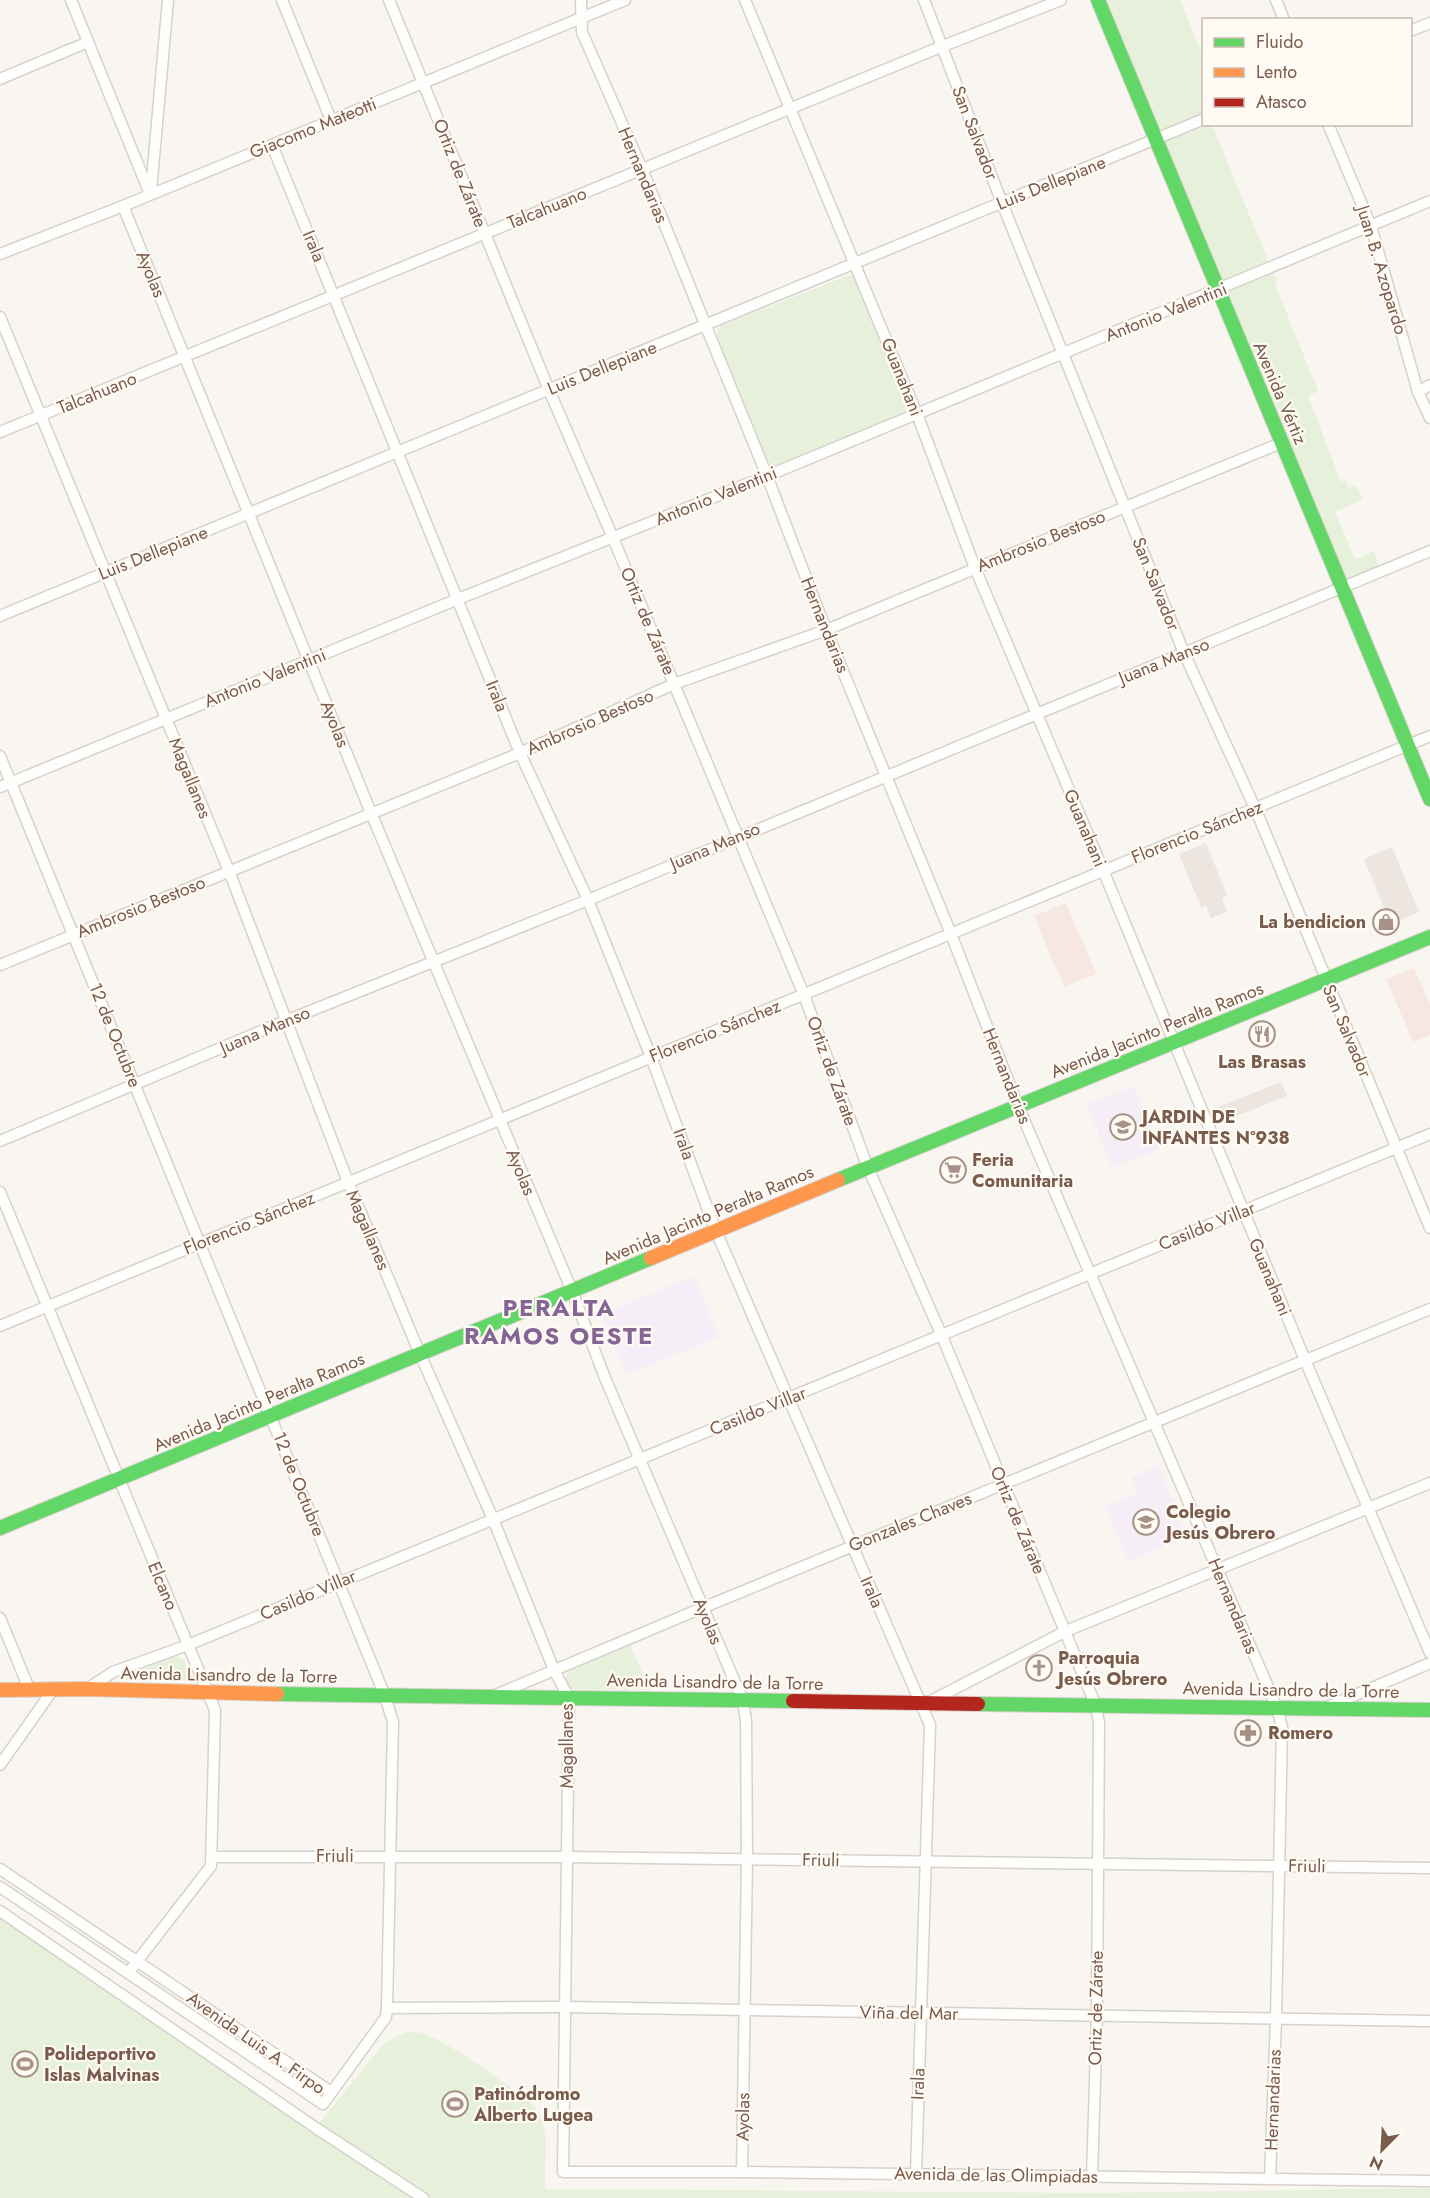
<svg xmlns="http://www.w3.org/2000/svg" width="1430" height="2198" viewBox="0 0 1430 2198" font-family="Jost,sans-serif">
<rect width="100%" height="100%" fill="#f9f5f0"/>
<g fill="#f6e8e1">
<path d="M1066,903l30,71 -32,13 -30,-71z"/>
<path d="M1414,968l16,36v31l-17,7 -27,-63z"/>
</g>
<g fill="#ede5e0">
<path d="M1206,843l21,52 -5,3 5,14 -16,6 -5,-13 -5,2 -22,-53z"/>
<path d="M1392,847l27,65 -28,12 -27,-65z"/>
<path d="M1281,1082l6,14 -63,25 -6,-14z"/>
</g>
<g fill="#f6eef6">
<path d="M1134,1086l25,63 -47,19 -25,-64z"/>
<path d="M694,1276l25,61 -93,38 -25,-61z"/>
<path d="M1159,1466l29,71 -60,24 -23,-55 33,-13 -6,-16z"/>
</g>
<g fill="#e7f0db">
<path d="M1107,0h73l23,57v58l-42,17z"/>
<path d="M1208,125h4l65,157 -2,2 43,107 -10,5 33,86 5,-2 3,8 7,-3 7,15 -28,11 20,48 19,-8 6,16 -34,13 -181,-438z"/>
<path d="M849,275l7,4 52,127 -3,7 -129,53h-4l-4,-3 -51,-126v-7l4,-4z"/>
<path d="M630,1645l20,45 -76,-1 -6,-3 -3,-7 4,-8z"/>
<path d="M174,1655l10,5 6,20h-65l2,-4z"/>
<path d="M0,1911l315,217 68,-83c9,-6 19,-13 30,-13 22,-2 92,52 114,67 28,30 16,54 18,90l555,4 330,-5v10h-1430z"/>
</g>
<g fill="none" stroke-linecap="round" stroke-linejoin="round">
<g stroke="#d7d1cb" stroke-width="13">
<g id="street">
<path d="M71,0l79,194"/>
<path d="M282,0l49,120"/>
<path d="M389,0l160,390 64,148 191,457 64,173 73,166 155,372 3,17 -2,293 -5,161"/>
<path d="M581,0l1,32 60,137 125,307 59,154 125,304 67,172 259,602 5,19 -6,292 -6,160"/>
<path d="M745,0l172,414 58,154 128,302 202,490 125,293"/>
<path d="M924,0l78,203 182,450 71,155 175,420"/>
<path d="M1276,0l8,20"/>
<path d="M1410,31l20,-8"/>
<path d="M0,79l88,-37"/>
<path d="M1328,124l43,102 47,166 12,26"/>
<path d="M272,145l248,608 68,147 63,157 65,174 214,494 -14,449"/>
<path d="M151,191l17,-191"/>
<path d="M123,206l248,607 201,478 33,87 138,323 3,19 1,139 -5,313"/>
<path d="M0,254l123,-48 502,-206"/>
<path d="M0,317l229,554 119,311 72,172 73,165 61,151 15,28 -6,474h179l688,9"/>
<path d="M1418,392l12,-7"/>
<path d="M0,432l943,-386 118,-46"/>
<path d="M0,616l1204,-497"/>
<path d="M0,756l385,940 8,26 -6,286 -1,9 -63,87 -323,-217"/>
<path d="M0,787l458,-188 309,-123 663,-275"/>
<path d="M0,965l520,-212 154,-69 152,-54 455,-187"/>
<path d="M0,1141l285,-120 303,-121 842,-349"/>
<path d="M0,1192l215,518 -4,156 -83,107"/>
<path d="M0,1326l1430,-590"/>
<path d="M0,1618l30,73"/>
<path d="M87,1689l26,-17 75,-27 1242,-511"/>
<path d="M493,1696l209,-88 728,-299"/>
<path d="M927,1703l139,-72 364,-148"/>
<path d="M1325,1708l105,-45"/>
<path d="M0,1765l52,-74"/>
<path d="M212,1857h355l863,11"/>
<path d="M0,1869l331,223"/>
<path d="M0,1911l316,217 107,70"/>
<path d="M387,2008l178,-1 865,14"/>
</g>
</g>
<g stroke="#d9d2cb" stroke-width="16">
<g id="fast">
<path d="M1098,0l332,799"/>
<path d="M838,1180l592,-243"/>
<path d="M0,1528l651,-270"/>
<path d="M277,1694l516,7"/>
<path d="M978,1704l452,6"/>
</g>
</g>
<g stroke="#d9d2cb" stroke-width="16">
<g id="slow">
<path d="M651,1258l187,-78"/>
<path d="M0,1690l87,-1 190,5"/>
</g>
</g>
<g stroke="#d9d2cb" stroke-width="16">
<path id="jam" d="M793,1701l185,3"/>
</g>
<use href="#street" stroke="#fefefd" stroke-width="10"/>
<use href="#fast" stroke="#63d668" stroke-width="14"/>
<use href="#slow" stroke="#ff974d" stroke-width="14"/>
<use href="#jam" stroke="#b3261e" stroke-width="14"/>
</g>
<defs>
<g id="shop-ring" transform="scale(1.35)"><circle r="9.5" fill="#fffaf3" stroke="#a69286" stroke-width="1.5"/><path d="M-5-2.5h2.3a2.7 3.5 0 0 1 5.4 0H5L5.5 6h-11ZM-1.5-2.5h3a1.5 2.3 0 0 0-3 0Z" fill="#a69286"/></g>
<g id="restaurant-ring" transform="scale(1.35)"><circle r="9.5" fill="#fffaf3" stroke="#a69286" stroke-width="1.5"/><path d="M-5-6h1v4h1v-4h1v4h1v-4h1v5L-1.5 .5V6h-2V.5L-5-1ZM5-6V6H3V1.5H1.5Q1.5-4 5-6Z" fill="#a69286"/></g>
<g id="school-ring" transform="scale(1.35)"><circle r="9.5" fill="#fffaf3" stroke="#a69286" stroke-width="1.5"/><path d="M0-5L7-2L0 1L-7-2ZM-4 1L0 2.5L4 1V4Q0 6-4 4Z" fill="#a69286"/></g>
<g id="supermarket-ring" transform="scale(1.35)"><circle r="9.5" fill="#fffaf3" stroke="#a69286" stroke-width="1.5"/><path d="M-6-5.5h2.5l.6 2H6L4.5 2H-2.5L-4.4-4H-6ZM-1.5 3.2a1.3 1.3 0 1 0 .1 0ZM3 3.2a1.3 1.3 0 1 0 .1 0Z" fill="#a69286"/></g>
<g id="church-ring" transform="scale(1.35)"><circle r="9.5" fill="#fffaf3" stroke="#a69286" stroke-width="1.5"/><path d="M-1.2-6h2.4v3.5h3.3v2.4h-3.3V6h-2.4V-.1h-3.3v-2.4h3.3Z" fill="#a69286"/></g>
<g id="pharmacy-ring" transform="scale(1.35)"><circle r="9.5" fill="#fffaf3" stroke="#a69286" stroke-width="1.5"/><path d="M-2-6h4v4h4v4h-4v4h-4v-4h-4v-4h4Z" fill="#a69286"/></g>
<g id="stadium-ring" transform="scale(1.35)"><circle r="9.5" fill="#fffaf3" stroke="#a69286" stroke-width="1.5"/><path d="M0-5a6.5 5 0 1 0 0 10a6.5 5 0 1 0 0-10ZM-3.5-1.8h7v3.6h-7Z" fill="#a69286"/></g>
</defs>
<g fill-rule="evenodd">
<use href="#shop-ring" x="1386" y="922"/>
<use href="#restaurant-ring" x="1262" y="1034"/>
<use href="#school-ring" x="1123" y="1127"/>
<use href="#supermarket-ring" x="953" y="1170"/>
<use href="#school-ring" x="1146" y="1522"/>
<use href="#church-ring" x="1039" y="1668"/>
<use href="#pharmacy-ring" x="1248" y="1733"/>
<use href="#stadium-ring" x="25" y="2064"/>
<use href="#stadium-ring" x="455" y="2104"/>
</g>
<g text-anchor="middle" stroke-width="4.5" stroke-linejoin="round" paint-order="stroke">
<g font-size="18" fill="#7a5c4d" stroke="#fffaf3">
<text transform="translate(313 128) rotate(-22)" y="6">Giacomo Mateotti</text>
<text transform="translate(975 133) rotate(69)" y="6">San Salvador</text>
<text transform="translate(460 173) rotate(68)" y="6">Ortiz de Zárate</text>
<text transform="translate(643 175) rotate(67)" y="6">Hernandarias</text>
<text transform="translate(1051 183) rotate(-22)" y="6">Luis Dellepiane</text>
<text transform="translate(547 208) rotate(-22)" y="6">Talcahuano</text>
<text transform="translate(314 246) rotate(67)" y="6">Irala</text>
<text transform="translate(1382 270) rotate(73)" y="6">Juan B. Azopardo</text>
<text transform="translate(151 274) rotate(67)" y="6">Ayolas</text>
<text transform="translate(1166 312) rotate(-22)" y="6">Antonio Valentini</text>
<text transform="translate(602 368) rotate(-22)" y="6">Luis Dellepiane</text>
<text transform="translate(902 377) rotate(68)" y="6">Guanahani</text>
<text transform="translate(97 393) rotate(-22)" y="6">Talcahuano</text>
<text transform="translate(1280 393) rotate(67)" y="6">Avenida Vértiz</text>
<text transform="translate(716 496) rotate(-22)" y="6">Antonio Valentini</text>
<text transform="translate(1041 541) rotate(-22)" y="6">Ambrosio Bestoso</text>
<text transform="translate(153 553) rotate(-22)" y="6">Luis Dellepiane</text>
<text transform="translate(1156 584) rotate(68)" y="6">San Salvador</text>
<text transform="translate(648 621) rotate(67)" y="6">Ortiz de Zárate</text>
<text transform="translate(825 625) rotate(68)" y="6">Hernandarias</text>
<text transform="translate(1164 661) rotate(-22)" y="6">Juana Manso</text>
<text transform="translate(265 678) rotate(-22)" y="6">Antonio Valentini</text>
<text transform="translate(497 696) rotate(68)" y="6">Irala</text>
<text transform="translate(590 722) rotate(-24)" y="6">Ambrosio Bestoso</text>
<text transform="translate(335 724) rotate(68)" y="6">Ayolas</text>
<text transform="translate(190 778) rotate(68)" y="6">Magallanes</text>
<text transform="translate(1085 828) rotate(67)" y="6">Guanahani</text>
<text transform="translate(1197 832) rotate(-22)" y="6">Florencio Sánchez</text>
<text transform="translate(715 846) rotate(-23)" y="6">Juana Manso</text>
<text transform="translate(141 907) rotate(-22)" y="6">Ambrosio Bestoso</text>
<text transform="translate(265 1030) rotate(-23)" y="6">Juana Manso</text>
<text transform="translate(1157 1030) rotate(-22)" y="6">Avenida Jacinto Peralta Ramos</text>
<text transform="translate(715 1031) rotate(-22)" y="6">Florencio Sánchez</text>
<text transform="translate(1347 1031) rotate(67)" y="6">San Salvador</text>
<text transform="translate(115 1035) rotate(68)" y="6">12 de Octubre</text>
<text transform="translate(832 1071) rotate(70)" y="6">Ortiz de Zárate</text>
<text transform="translate(1007 1076) rotate(68)" y="6">Hernandarias</text>
<text transform="translate(684 1144) rotate(70)" y="6">Irala</text>
<text transform="translate(521 1172) rotate(67)" y="6">Ayolas</text>
<text transform="translate(708 1215) rotate(-23)" y="6">Avenida Jacinto Peralta Ramos</text>
<text transform="translate(249 1223) rotate(-22)" y="6">Florencio Sánchez</text>
<text transform="translate(1207 1226) rotate(-22)" y="6">Casildo Villar</text>
<text transform="translate(368 1230) rotate(67)" y="6">Magallanes</text>
<text transform="translate(1270 1277) rotate(67)" y="6">Guanahani</text>
<text transform="translate(259 1402) rotate(-23)" y="6">Avenida Jacinto Peralta Ramos</text>
<text transform="translate(758 1411) rotate(-22)" y="6">Casildo Villar</text>
<text transform="translate(299 1484) rotate(68)" y="6">12 de Octubre</text>
<text transform="translate(1018 1520) rotate(67)" y="6">Ortiz de Zárate</text>
<text transform="translate(910 1522) rotate(-22)" y="6">Gonzales Chaves</text>
<text transform="translate(163 1586) rotate(67)" y="6">Elcano</text>
<text transform="translate(872 1592) rotate(66)" y="6">Irala</text>
<text transform="translate(308 1595) rotate(-23)" y="6">Casildo Villar</text>
<text transform="translate(1233 1606) rotate(67)" y="6">Hernandarias</text>
<text transform="translate(708 1621) rotate(67)" y="6">Ayolas</text>
<text transform="translate(229 1675) rotate(1)" y="6">Avenida Lisandro de la Torre</text>
<text transform="translate(715 1682) rotate(1)" y="6">Avenida Lisandro de la Torre</text>
<text transform="translate(1291 1690) rotate(1)" y="6">Avenida Lisandro de la Torre</text>
<text transform="translate(567 1746) rotate(-90)" y="6">Magallanes</text>
<text x="335" y="1862">Friuli</text>
<text transform="translate(821 1860) rotate(1)" y="6">Friuli</text>
<text transform="translate(1307 1866) rotate(1)" y="6">Friuli</text>
<text transform="translate(1096 2008) rotate(-89)" y="6">Ortiz de Zárate</text>
<text transform="translate(909 2013) rotate(1)" y="6">Viña del Mar</text>
<text transform="translate(256 2043) rotate(35)" y="6">Avenida Luis A. Firpo</text>
<text transform="translate(918 2084) rotate(-88)" y="6">Irala</text>
<text transform="translate(1273 2100) rotate(-88)" y="6">Hernandarias</text>
<text transform="translate(743 2117) rotate(-89)" y="6">Ayolas</text>
<text transform="translate(996 2175) rotate(1)" y="6">Avenida de las Olimpiadas</text>
</g>
<g font-size="18" font-weight="bold" fill="#7a5c4d" stroke="#fffaf3" text-anchor="start">
<text x="1366" y="928" text-anchor="end">La bendicion</text>
<text x="1262" y="1068" text-anchor="middle">Las Brasas</text>
<text x="1142" y="1123">JARDIN DE<tspan x="1142" dy="21">INFANTES Nº938</tspan></text>
<text x="972" y="1166">Feria<tspan x="972" dy="21">Comunitaria</tspan></text>
<text x="1166" y="1518">Colegio<tspan x="1166" dy="21">Jesús Obrero</tspan></text>
<text x="1058" y="1664">Parroquia<tspan x="1058" dy="21">Jesús Obrero</tspan></text>
<text x="1268" y="1739">Romero</text>
<text x="44" y="2060">Polideportivo<tspan x="44" dy="21">Islas Malvinas</tspan></text>
<text x="474" y="2100">Patinódromo<tspan x="474" dy="21">Alberto Lugea</tspan></text>
</g>
<g font-size="24" font-weight="bold" letter-spacing="1.5" fill="#846695" stroke="#fffaf3">
<text x="559" y="1316">PERALTA<tspan x="559" dy="28">RAMOS OESTE</tspan></text>
</g>
</g>
<rect x="1202" y="18" width="210" height="108" fill="#fffaf3" stroke="#cabbb1" stroke-width="1.5"/>
<rect x="1214" y="38" width="30" height="9" fill="#63d668" stroke="#cabbb1" stroke-width="1.5"/>
<text x="1256" y="48" font-size="18" fill="#7a5c4d">Fluido</text>
<rect x="1214" y="68" width="30" height="9" fill="#ff974d" stroke="#cabbb1" stroke-width="1.5"/>
<text x="1256" y="78" font-size="18" fill="#7a5c4d">Lento</text>
<rect x="1214" y="98" width="30" height="9" fill="#b3261e" stroke="#cabbb1" stroke-width="1.5"/>
<text x="1256" y="108" font-size="18" fill="#7a5c4d">Atasco</text>
<g transform="translate(1382 2150) rotate(204)" stroke="#fffaf3" stroke-width="4.5" paint-order="stroke">
<path d="M0-4.5L10 22L0 15L-10 22Z" fill="#7a5c4d"/>
<text y="-9" font-size="16" font-weight="bold" text-anchor="middle" fill="#7a5c4d">N</text>
</g>
</svg>
